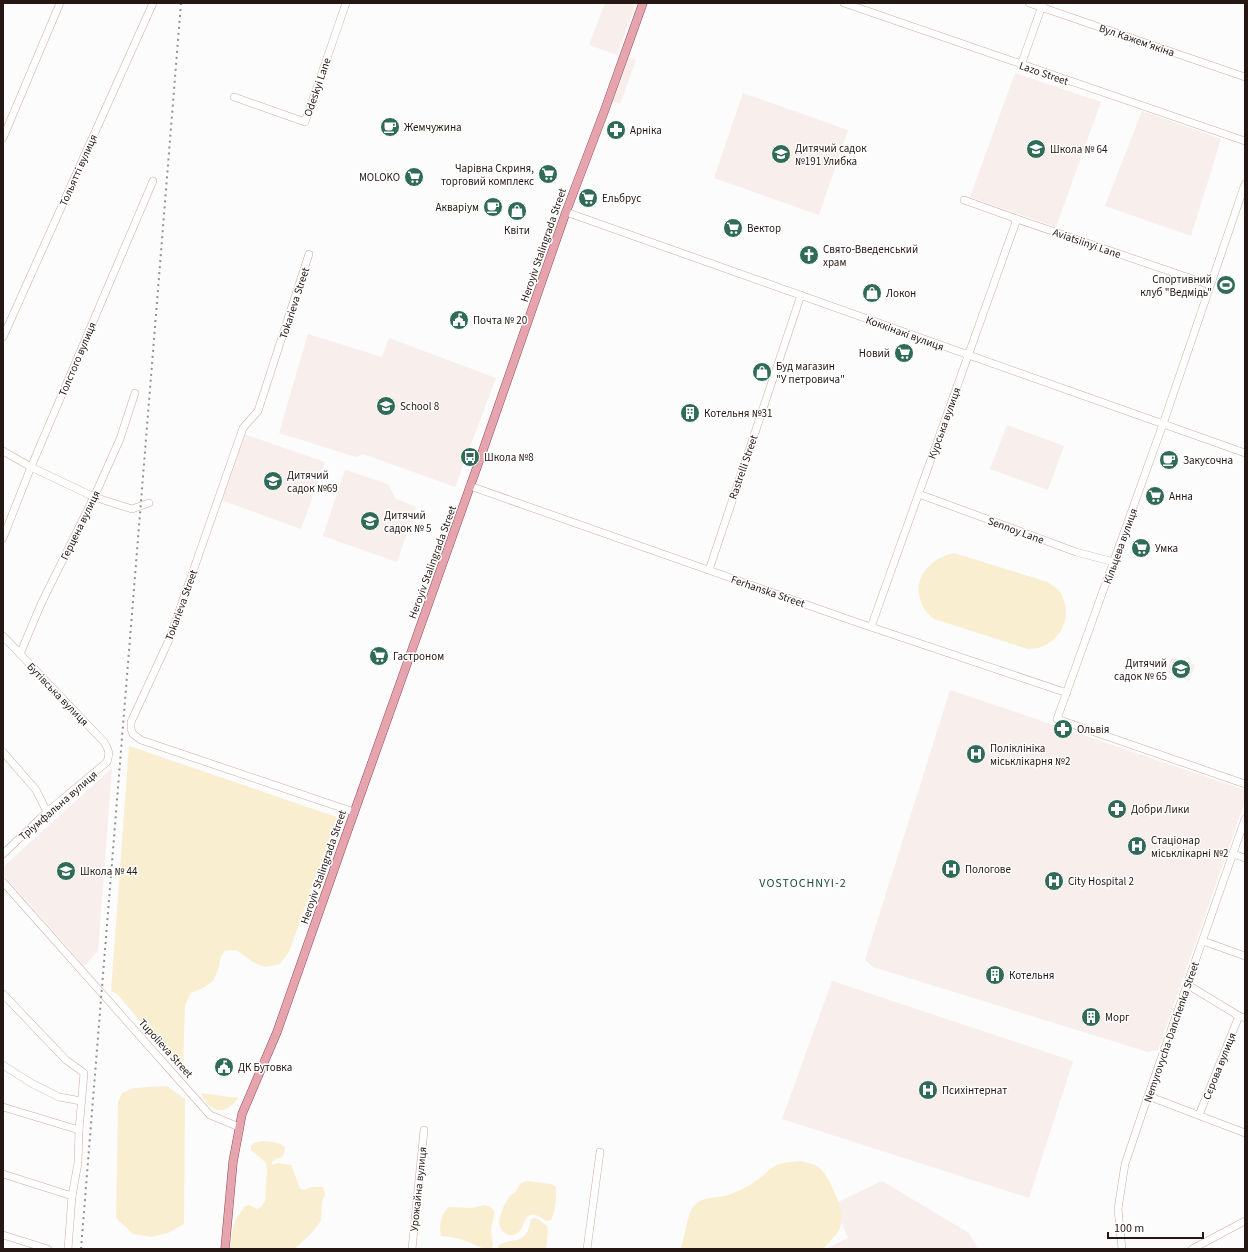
<svg xmlns="http://www.w3.org/2000/svg" width="1248" height="1252" viewBox="0 0 1248 1252" font-family="'Source Sans 3',sans-serif">
<rect width="100%" height="100%" fill="#fcfcfc"/>
<g fill="#f8eeeb">
<path d="M605,3h31l-19,52 -28,-10z"/>
<path d="M628,57l8,3 -16,44 -8,-3z"/>
<path d="M1015,73l86,29 -45,125 -86,-30z"/>
<path d="M743,93l105,37 -29,85 -105,-37z"/>
<path d="M1142,111l79,28 -30,97 -86,-30z"/>
<path d="M308,334l74,23 7,-19 107,40 -41,109 -92,-33 -7,3 -77,-24z"/>
<path d="M1007,425l57,21 -16,44 -58,-21z"/>
<path d="M244,434l81,28 -24,67 -80,-29z"/>
<path d="M345,470l43,14 7,14 21,9 -19,55 -74,-26z"/>
<path d="M1172,657l23,8 -6,16 -22,-9z"/>
<path d="M950,690l295,100v11l-87,249 -10,2 -275,-85 -8,-7z"/>
<path d="M112,768l-14,183 -14,15 -81,-92v-7z"/>
<path d="M832,981l241,80 -44,137 -247,-79z"/>
<path d="M882,1181l87,52 9,16h-153l23,-11 -14,-34z"/>
</g>
<g fill="#f9eed0">
<path d="M954,553l94,29c3,3 8,5 10,8 4,3 6,10 7,14 5,19 -8,39 -27,44 -3,1 -7,0 -10,1l-94,-30c-3,-3 -7,-6 -9,-9 -17,-27 2,-51 29,-57z"/>
<path d="M129,746l208,71 -48,135 -9,12 -15,3 -12,-5 -17,-12 -11,1 -4,5 -3,14 -5,11 -10,7 -12,5 -6,12 -2,66 -66,-77 -6,-3z"/>
<path d="M167,1086l18,13 -1,125 -16,9 -17,4 -18,-3 -17,-16 2,-116 4,-9 12,-5z"/>
<path d="M201,1093l37,5c-13,19 -28,15 -37,-5z"/>
<path d="M262,1141c8,1 17,0 23,6 -1,15 -5,7 -13,15v3l7,-2 12,2 9,23 4,2 7,-3h12l2,8 -3,7 -1,19 -12,15 -15,13h-64l3,-22 3,-8 9,-13 4,-1 8,4 4,-2 4,-6 2,-31 -1,-7 -15,-13v-4l3,-3z"/>
<path d="M801,1161c6,2 15,3 20,8 10,12 27,46 18,61 -4,7 -11,13 -16,19h-143c6,-12 6,-34 14,-43 10,-11 22,-7 34,-11 11,-4 23,-10 32,-17 8,-6 10,-11 20,-14 6,-2 14,-2 21,-3z"/>
<path d="M527,1181l24,3 5,3c1,6 -1,25 -4,31 -1,3 -2,2 -5,3 -5,-2 -11,-8 -17,-6 -8,4 -6,19 -18,20 -4,1 -7,-1 -10,-5 -7,-7 2,-26 7,-33 3,-4 2,-1 5,-4 3,-3 5,-7 7,-10z"/>
<path d="M485,1205c16,5 7,13 6,24 0,6 2,12 2,17l-3,3c-9,0 -16,-5 -24,-8 -4,-2 -20,-5 -25,-5 -2,-10 0,-23 8,-29l23,1z"/>
<path d="M534,1218l4,1 9,7 1,6 -2,17h-47l-1,-3c9,-8 23,-2 29,-14 2,-3 3,-8 4,-13z"/>
</g>
<g fill="none" stroke-linecap="round" stroke-linejoin="round">
<g stroke="#d1ab9f" stroke-width="8">
<g id="minor">
<path d="M844,3l401,138"/>
<path d="M1029,3l216,74"/>
<path d="M1021,65l22,-62"/>
<path d="M234,97l71,25 41,-119"/>
<path d="M3,138l57,-135"/>
<path d="M1245,184l-82,240 -106,295 188,65"/>
<path d="M964,200l53,19 193,66"/>
<path d="M566,212l679,241"/>
<path d="M309,254l-51,157 -15,17 -74,212 -38,82v7l2,5 8,6 213,72"/>
<path d="M3,337l150,-334"/>
<path d="M3,451l28,16 63,30 38,12 17,-6"/>
<path d="M470,486l383,135 214,72"/>
<path d="M919,494l157,58 38,10"/>
<path d="M3,538l28,-71 122,-286"/>
<path d="M709,570l92,-275"/>
<path d="M871,627l146,-408"/>
<path d="M3,636l101,106c5,8 6,11 3,20l-60,50 -44,42"/>
<path d="M20,654l21,-50 53,-107 26,-58 15,-46"/>
<path d="M3,752l33,38 11,22"/>
<path d="M1233,854l12,4"/>
<path d="M3,882l207,233 29,12"/>
<path d="M1203,941l42,15"/>
<path d="M1188,985l51,31 6,2"/>
<path d="M3,994l63,66 18,13 -5,57 -1,33 -6,33 -4,53"/>
<path d="M3,1065l28,18 28,14 22,4"/>
<path d="M1148,1096l97,37"/>
<path d="M3,1107l76,23"/>
<path d="M1199,1115l40,-99"/>
<path d="M3,1174l69,22"/>
<path d="M3,1235l45,14"/>
<path d="M412,1249l12,-119"/>
<path d="M587,1249l13,-97"/>
<path d="M1122,1249l-4,-40 7,-45 23,-68 97,-277"/>
<path d="M1192,1249l53,-28"/>
</g>
</g>
<g stroke="#974b55" stroke-width="9">
<path id="major" d="M225,1249l8,-87 9,-48 35,-82 67,-191 138,-388 84,-241 38,-100 39,-109"/>
</g>
<use href="#minor" stroke="#fff" stroke-width="7"/>
<use href="#major" stroke="#e6a4af" stroke-width="8"/>
<path stroke="#96908e" stroke-width="2" stroke-dasharray="2 4" stroke-linecap="butt" d="M81,1249l100,-1246"/>
</g>
<defs>
<g id="cafe-disc" transform="scale(1)"><circle r="9.5" fill="#2f6b56" stroke="#fff"/><path d="M-5.5-4.5H6V0H3Q3 3.5 0 3.5H-2.5Q-5.5 3.5-5.5 0ZM3-3.2v2h1.7v-2ZM-6 4.5H4V6H-6Z" fill="#fff"/></g>
<g id="pharmacy-disc" transform="scale(1)"><circle r="9.5" fill="#2f6b56" stroke="#fff"/><path d="M-2-6h4v4h4v4h-4v4h-4v-4h-4v-4h4Z" fill="#fff"/></g>
<g id="school-disc" transform="scale(1)"><circle r="9.5" fill="#2f6b56" stroke="#fff"/><path d="M0-5L7-2L0 1L-7-2ZM-4 1L0 2.5L4 1V4Q0 6-4 4Z" fill="#fff"/></g>
<g id="supermarket-disc" transform="scale(1)"><circle r="9.5" fill="#2f6b56" stroke="#fff"/><path d="M-6-5.5h2.5l.6 2H6L4.5 2H-2.5L-4.4-4H-6ZM-1.5 3.2a1.3 1.3 0 1 0 .1 0ZM3 3.2a1.3 1.3 0 1 0 .1 0Z" fill="#fff"/></g>
<g id="shop-disc" transform="scale(1)"><circle r="9.5" fill="#2f6b56" stroke="#fff"/><path d="M-5-2.5h2.3a2.7 3.5 0 0 1 5.4 0H5L5.5 6h-11ZM-1.5-2.5h3a1.5 2.3 0 0 0-3 0Z" fill="#fff"/></g>
<g id="church-disc" transform="scale(1)"><circle r="9.5" fill="#2f6b56" stroke="#fff"/><path d="M-1.2-6h2.4v3.5h3.3v2.4h-3.3V6h-2.4V-.1h-3.3v-2.4h3.3Z" fill="#fff"/></g>
<g id="stadium-disc" transform="scale(1)"><circle r="9.5" fill="#2f6b56" stroke="#fff"/><path d="M0-5a6.5 5 0 1 0 0 10a6.5 5 0 1 0 0-10ZM-3.5-1.8h7v3.6h-7Z" fill="#fff"/></g>
<g id="civic-disc" transform="scale(1)"><circle r="9.5" fill="#2f6b56" stroke="#fff"/><path d="M-.6-6.5H3V-4.5H.6V-3L4-1V1h2V6H-6V1h2V-1L-.6-3ZM-1.2 2.5V6h2.4V2.5Z" fill="#fff"/></g>
<g id="building-disc" transform="scale(1)"><circle r="9.5" fill="#2f6b56" stroke="#fff"/><path d="M-4-6H4V6H1V3H-1V6H-4ZM-2.5-4.3h1.7v1.8h-1.7ZM.8-4.3h1.7v1.8H.8ZM-2.5-1h1.7V.8h-1.7ZM.8-1h1.7V.8H.8Z" fill="#fff"/></g>
<g id="bus-disc" transform="scale(1)"><circle r="9.5" fill="#2f6b56" stroke="#fff"/><path d="M-5-6H5V4H4V6H2V4H-2V6H-4V4H-5ZM-3.5-4V0h7V-4ZM-3.5 1.2v1.5H-2V1.2ZM2 1.2v1.5H3.5V1.2Z" fill="#fff"/></g>
<g id="hospital-disc" transform="scale(1)"><circle r="9.5" fill="#2f6b56" stroke="#fff"/><path d="M-5-5h3v3.5h4V-5h3V5h-3V1.5h-4V5h-3Z" fill="#fff"/></g>
</defs>
<g fill-rule="evenodd">
<use href="#cafe-disc" x="390" y="127"/>
<use href="#pharmacy-disc" x="616" y="130"/>
<use href="#school-disc" x="1036" y="149"/>
<use href="#school-disc" x="781" y="154"/>
<use href="#supermarket-disc" x="548" y="174"/>
<use href="#supermarket-disc" x="414" y="177"/>
<use href="#supermarket-disc" x="588" y="198"/>
<use href="#cafe-disc" x="493" y="207"/>
<use href="#shop-disc" x="517" y="211"/>
<use href="#supermarket-disc" x="733" y="228"/>
<use href="#church-disc" x="809" y="255"/>
<use href="#stadium-disc" x="1226" y="285"/>
<use href="#shop-disc" x="872" y="293"/>
<use href="#civic-disc" x="459" y="320"/>
<use href="#supermarket-disc" x="904" y="353"/>
<use href="#shop-disc" x="762" y="372"/>
<use href="#school-disc" x="386" y="406"/>
<use href="#building-disc" x="690" y="413"/>
<use href="#bus-disc" x="470" y="457"/>
<use href="#cafe-disc" x="1169" y="460"/>
<use href="#school-disc" x="273" y="481"/>
<use href="#supermarket-disc" x="1155" y="496"/>
<use href="#school-disc" x="370" y="521"/>
<use href="#supermarket-disc" x="1141" y="548"/>
<use href="#supermarket-disc" x="379" y="656"/>
<use href="#school-disc" x="1181" y="669"/>
<use href="#pharmacy-disc" x="1063" y="729"/>
<use href="#hospital-disc" x="976" y="754"/>
<use href="#pharmacy-disc" x="1117" y="809"/>
<use href="#hospital-disc" x="1137" y="846"/>
<use href="#hospital-disc" x="951" y="869"/>
<use href="#school-disc" x="66" y="871"/>
<use href="#hospital-disc" x="1054" y="881"/>
<use href="#building-disc" x="995" y="975"/>
<use href="#building-disc" x="1091" y="1017"/>
<use href="#civic-disc" x="224" y="1067"/>
<use href="#hospital-disc" x="928" y="1090"/>
</g>
<g text-anchor="middle" stroke-width="3" stroke-linejoin="round" paint-order="stroke">
<g font-size="11" fill="#251713" stroke="#fff">
<text transform="translate(1137 40) rotate(19)" y="4">Вул Кажем'якіна</text>
<text transform="translate(1044 73) rotate(19)" y="4">Lazo Street</text>
<text transform="translate(317 87) rotate(-71)" y="4">Odeskyi Lane</text>
<text transform="translate(78 170) rotate(-66)" y="4">Тольятті вулиця</text>
<text transform="translate(1087 243) rotate(19)" y="4">Aviatsiinyi Lane</text>
<text transform="translate(543 245) rotate(-71)" y="4">Heroyiv Stalingrada Street</text>
<text transform="translate(294 303) rotate(-72)" y="4">Tokarieva Street</text>
<text transform="translate(905 333) rotate(20)" y="4">Коккінакі вулиця</text>
<text transform="translate(77 359) rotate(-67)" y="4">Толстого вулиця</text>
<text transform="translate(944 423) rotate(-70)" y="4">Курська вулиця</text>
<text transform="translate(743 467) rotate(-71)" y="4">Rastrelli Street</text>
<text transform="translate(80 525) rotate(-64)" y="4">Герцена вулиця</text>
<text transform="translate(1016 530) rotate(20)" y="4">Sennoy Lane</text>
<text transform="translate(1120 546) rotate(-70)" y="4">Кільцева вулиця</text>
<text transform="translate(432 562) rotate(-70)" y="4">Heroyiv Stalingrada Street</text>
<text transform="translate(768 591) rotate(19)" y="4">Ferhanska Street</text>
<text transform="translate(181 605) rotate(-70)" y="4">Tokarieva Street</text>
<text transform="translate(58 694) rotate(46)" y="4">Бутівська вулиця</text>
<text transform="translate(58 805) rotate(-41)" y="4">Тріумфальна вулиця</text>
<text transform="translate(323 867) rotate(-71)" y="4">Heroyiv Stalingrada Street</text>
<text transform="translate(1171 1032) rotate(-71)" y="4">Nemyrovycha-Danchenka Street</text>
<text transform="translate(166 1048) rotate(48)" y="4">Tupolieva Street</text>
<text transform="translate(1219 1066) rotate(-68)" y="4">Сєрова вулиця</text>
<text transform="translate(418 1189) rotate(-84)" y="4">Урожайна вулиця</text>
</g>
<g font-size="11" fill="#251713" stroke="#fff" text-anchor="start">
<text x="404" y="131">Жемчужина</text>
<text x="630" y="134">Арніка</text>
<text x="795" y="152">Дитячий садок<tspan x="795" dy="13">№191 Улибка</tspan></text>
<text x="1050" y="153">Школа № 64</text>
<text x="534" y="172" text-anchor="end">Чарівна Скриня,<tspan x="534" dy="13">торговий комплекс</tspan></text>
<text x="400" y="181" text-anchor="end">MOLOKO</text>
<text x="602" y="202">Ельбрус</text>
<text x="479" y="211" text-anchor="end">Акваріум</text>
<text x="747" y="232">Вектор</text>
<text x="517" y="234" text-anchor="middle">Квіти</text>
<text x="823" y="253">Свято-Введенський<tspan x="823" dy="13">храм</tspan></text>
<text x="1212" y="283" text-anchor="end">Спортивний<tspan x="1212" dy="13">клуб "Ведмідь"</tspan></text>
<text x="886" y="297">Локон</text>
<text x="473" y="324">Почта № 20</text>
<text x="890" y="357" text-anchor="end">Новий</text>
<text x="776" y="370">Буд магазин<tspan x="776" dy="13">"У петровича"</tspan></text>
<text x="400" y="410">School 8</text>
<text x="704" y="417">Котельня №31</text>
<text x="484" y="461">Школа №8</text>
<text x="1183" y="464">Закусочна</text>
<text x="287" y="479">Дитячий<tspan x="287" dy="13">садок №69</tspan></text>
<text x="1169" y="500">Анна</text>
<text x="384" y="519">Дитячий<tspan x="384" dy="13">садок № 5</tspan></text>
<text x="1155" y="552">Умка</text>
<text x="393" y="660">Гастроном</text>
<text x="1167" y="667" text-anchor="end">Дитячий<tspan x="1167" dy="13">садок № 65</tspan></text>
<text x="1077" y="733">Ольвія</text>
<text x="990" y="752">Поліклініка<tspan x="990" dy="13">міськлікарня №2</tspan></text>
<text x="1131" y="813">Добри Лики</text>
<text x="1151" y="844">Стаціонар<tspan x="1151" dy="13">міськлікарні №2</tspan></text>
<text x="965" y="873">Пологове</text>
<text x="80" y="875">Школа № 44</text>
<text x="1068" y="885">City Hospital 2</text>
<text x="1009" y="979">Котельня</text>
<text x="1105" y="1021">Морг</text>
<text x="238" y="1071">ДК Бутовка</text>
<text x="942" y="1094">Психінтернат</text>
</g>
<g font-size="12" letter-spacing="1" fill="#1a4b3a" stroke="#fff">
<text x="803" y="887">VOSTOCHNYI-2</text>
</g>
</g>
<rect width="1248" height="1252" fill="none" stroke="#251713" stroke-width="8"/>
<path d="M1108 1232v6h95v-6" fill="none" stroke="#251713" stroke-width="2"/>
<text x="1114" y="1232" font-size="12" fill="#251713" stroke="#ffffff" stroke-width="3" paint-order="stroke">100 m</text>
</svg>
